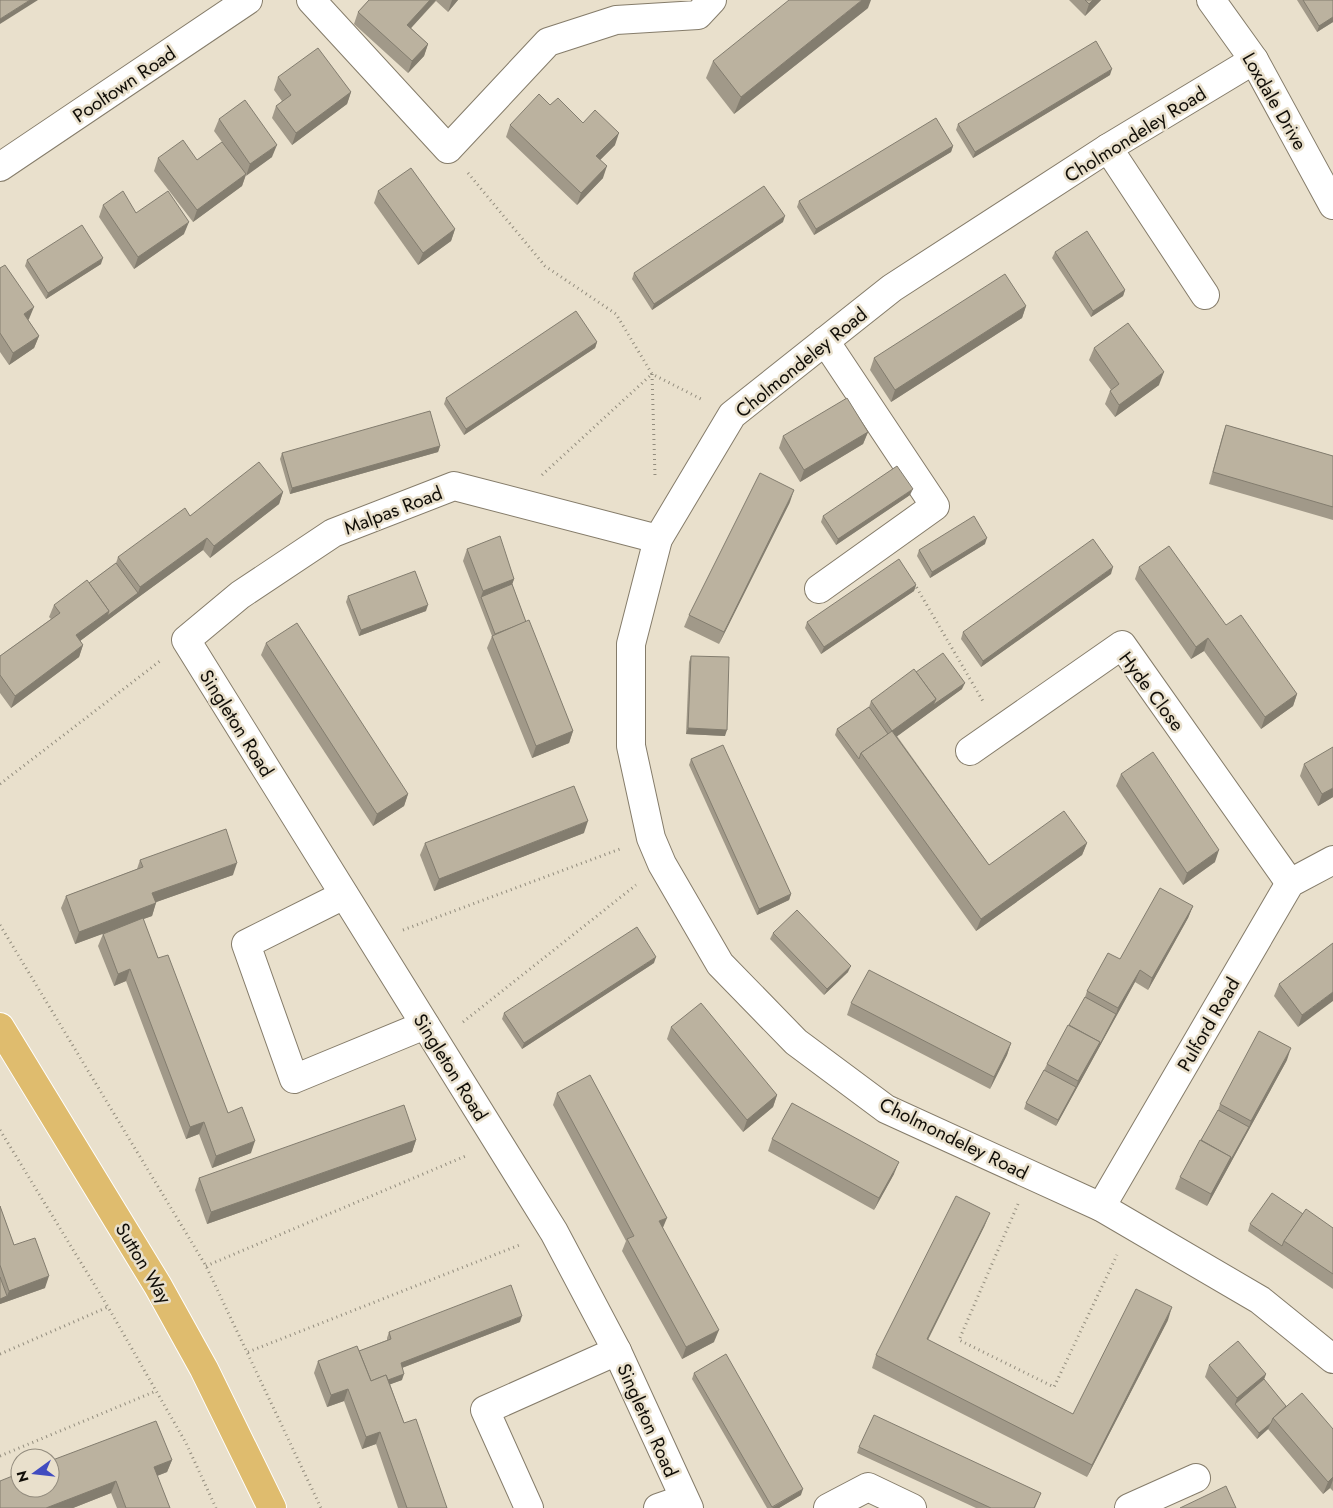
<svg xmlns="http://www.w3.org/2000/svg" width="1333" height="1508" viewBox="0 0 1333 1508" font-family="Jost,sans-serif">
<rect width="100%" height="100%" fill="#e9e0cc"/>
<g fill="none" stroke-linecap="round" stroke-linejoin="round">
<g stroke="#857c6a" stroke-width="30">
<g id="minor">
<path d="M311,0l137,149 100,-107 68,-22 82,-5 14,-15"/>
<path d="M1211,0l43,60 79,145"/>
<path d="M1254,60l-146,88 -216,140 -160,127 -74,124 -27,105v102l20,92 11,26 58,100 76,78 90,67 215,98 159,93 73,59"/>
<path d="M1108,148l97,147"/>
<path d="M0,167l248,-167"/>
<path d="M658,539l-204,-53 -121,47 -93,62 -54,45 368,592 63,119 72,157"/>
<path d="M819,589l116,-83 -110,-165"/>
<path d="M970,751l152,-106 168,238"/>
<path d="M344,895l-98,49 48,135 131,-54"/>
<path d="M1101,1207l189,-324 43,-23"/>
<path d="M529,1508l-44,-98 132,-59"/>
<path d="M658,1508l26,-9"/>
<path d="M828,1508l40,-21 44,21"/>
<path d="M1129,1508l67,-30"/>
</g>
</g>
<g stroke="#fff" stroke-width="30">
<path id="major" d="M0,1027l158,259 46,83 68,139"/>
</g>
<g stroke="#938d7e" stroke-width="3" stroke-dasharray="1 4" stroke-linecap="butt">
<path d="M468,173l77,93 71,48 36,60 51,26"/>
<path d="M652,374l3,102"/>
<path d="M542,475l110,-101"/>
<path d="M914,583l70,120"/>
<path d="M0,784l160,-123"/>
<path d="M0,925l206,341 115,242"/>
<path d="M403,930l217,-81"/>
<path d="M463,1022l173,-137"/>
<path d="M0,1130l108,177 78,136 30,65"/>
<path d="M1018,1204l-59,136 95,47 63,-132"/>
<path d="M206,1266l262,-111"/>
<path d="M248,1352l274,-108"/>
<path d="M0,1354l108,-47"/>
<path d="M0,1456l156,-65"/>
</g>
<use href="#minor" stroke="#fff" stroke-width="28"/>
<use href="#major" stroke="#dfbc6e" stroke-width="28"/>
</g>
<g fill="#a19989">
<path d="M369,0h89l-10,12 -12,-11 -25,27 17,16 -4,12 -16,17 -54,-49 4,-12z"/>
<path d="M1069,0h32l-16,16z"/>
<path d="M1297,0h36v22l-16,10z"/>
<path d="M868,8l-134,106 -28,-36 7,-17z"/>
<path d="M1110,75l-137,83 -17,-28 2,-6z"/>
<path d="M278,77l73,15 -4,12 -55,41 -20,-27 4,-12 6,-5 -8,-11z"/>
<path d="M550,105l33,18 32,22 -15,15 3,18 -26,27 -71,-68 4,-12z"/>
<path d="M219,119l53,38 -26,18 -4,11 -49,36 -39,-51 4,-13 39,2 25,-18 -8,-11z"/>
<path d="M953,146l-2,6 -137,83 -17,-28 2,-6z"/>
<path d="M378,191l77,38 -4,12 -33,24 -44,-62z"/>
<path d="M103,205l33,8 48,21 -50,35 -35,-52z"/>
<path d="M783,222l-131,88 -20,-31 2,-6z"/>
<path d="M1055,252l70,38 -2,6 -32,21 -39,-59z"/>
<path d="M27,260l74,4 -55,35 -21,-33z"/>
<path d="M0,268l29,51 -1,1 11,16 -5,12 -25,17 -9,-13z"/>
<path d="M1026,306l-4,12 -131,84 -21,-32 4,-12z"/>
<path d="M597,342l-2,6 -131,87 -20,-31 2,-6z"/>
<path d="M1094,348l65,37 -44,32 -10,-13 5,-13 1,-1 -22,-30z"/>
<path d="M1226,425l107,31v64l-124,-36 13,-47z"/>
<path d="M868,432l-5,12 -63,38 -21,-34 4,-12z"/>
<path d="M440,446l-2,6 -148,42 -10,-35 2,-6z"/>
<path d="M283,492l-4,12 -69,54 -7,-8 -67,49 -56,42 3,4 -4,12 -68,51 -11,-15v-37l51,-37 -2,-2 5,-12 35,-22 27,-20 2,-6 72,-41z"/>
<path d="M910,495l-74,50 -15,-23 2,-6z"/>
<path d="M790,502l-71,142 -35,-17 5,-12z"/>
<path d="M985,544l-55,34 -13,-22 2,-6z"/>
<path d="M467,549l47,30 -2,5 14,38 47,109 -4,12 -37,15 -45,-110 5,-12 -29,-75z"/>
<path d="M1139,567l87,58 71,69 -4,12 -32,23 -57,-78 -13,8 -56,-80z"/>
<path d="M1111,574l-130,93 -20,-28 2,-7z"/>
<path d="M916,585l-2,6 -93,63 -16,-26 2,-6z"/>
<path d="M348,596l78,15 -67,25 -13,-34z"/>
<path d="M266,643l142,151 -4,12 -31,20 -112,-171z"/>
<path d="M691,656l34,80 -39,-2 3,-72z"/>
<path d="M916,672l46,17 -65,47 92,129 98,-22 -5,12 -106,76 -141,-196 2,-6 32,-22 2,-6z"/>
<path d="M691,759l100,135 -2,6 -32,15 -68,-150z"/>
<path d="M1304,764l29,33 -15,9 -18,-30z"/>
<path d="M1121,774l94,88 -32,23 -67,-99z"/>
<path d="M584,833l-150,58 -14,-36 5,-12z"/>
<path d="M140,860l93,15 -77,27 -4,14 -9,3 15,39 70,155 23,40 -39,15 -13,-34 -13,5 -60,-158 -12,5 -16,-40 5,-12 9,-4 -37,14 -14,-36 5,-12 71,-27z"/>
<path d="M1193,906l-5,12 -40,72 -13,-8 -79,144 -32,-17 2,-6 18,-33 3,-6 38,-67 2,-6 33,-32z"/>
<path d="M773,933l75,39 -24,23 -54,-56z"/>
<path d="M1333,943l-35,84 -24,-31 5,-12z"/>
<path d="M654,963l-132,86 -20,-30 2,-6z"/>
<path d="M851,1003l160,40 -4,12 -17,34 -143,-74z"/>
<path d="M671,1027l106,68 -4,12 -30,25 -76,-93z"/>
<path d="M1287,1060l-80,146 -32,-17 5,-12 21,-37 17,-30 2,-6z"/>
<path d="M557,1093l106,135 51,114 -32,17 -60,-108 4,-10 -73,-136z"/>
<path d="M772,1139l122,35 -20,36 -106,-59z"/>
<path d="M416,1140l-4,12 -205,72 -12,-34 4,-12z"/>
<path d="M0,1206l14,39 31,43 -45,16z"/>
<path d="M1303,1214l30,14v61l-85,-58 2,-7z"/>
<path d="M985,1225l-57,115 145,74 95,-94 -81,157 -215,-109 4,-13z"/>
<path d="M520,1322l-118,46v12l-12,4 14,39 43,85h-49l-22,-64 -14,5 -18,-48 -17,6 -13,-34 4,-12 41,-10 28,-11v-2l2,-6z"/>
<path d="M1209,1365l57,9 -2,6 22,26 47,23v62l-3,-3 -7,6 -55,-65 -11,10 -52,-62z"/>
<path d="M694,1373l107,122 -22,13h-12l-75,-129z"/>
<path d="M859,1447l182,46 -6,15h-59l-119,-55z"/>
<path d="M172,1460l-5,12 -10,4 13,32h-53l-6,-15 -38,15h-73z"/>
</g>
<g fill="#837d6f">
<path d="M30,0h8l-38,24v-5z"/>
<path d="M430,0h6l-33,37 4,-12z"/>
<path d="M452,0h6l-10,12z"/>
<path d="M862,0h9l-3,8 -134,106 7,-17z"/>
<path d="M1093,0h8l-16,16 4,-12z"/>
<path d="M1333,17v5l-16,10 2,-6z"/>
<path d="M428,44l-4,12 -16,17 4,-12z"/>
<path d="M1112,69l-2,6 -137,83 2,-6z"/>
<path d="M351,92l-4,12 -55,41 4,-12z"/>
<path d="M619,133l-4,12 -23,23 4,-12z"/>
<path d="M277,145l-5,12 -26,19 4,-12z"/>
<path d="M953,146l-2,6 -137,83 2,-6z"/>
<path d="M607,166l-4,12 -26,27 4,-12z"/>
<path d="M246,174l-4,12 -49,36 4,-12z"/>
<path d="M785,216l-2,6 -131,88 2,-6z"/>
<path d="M189,222l-5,12 -50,35 4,-12z"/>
<path d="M455,229l-4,12 -33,24 5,-12z"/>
<path d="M103,258l-2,6 -55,35 2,-6z"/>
<path d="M1125,290l-2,6 -32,21 2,-6z"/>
<path d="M1026,306l-4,12 -131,84 4,-12z"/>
<path d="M34,307l-5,12 -9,7 4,-12z"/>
<path d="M39,336l-5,12 -25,17 4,-12z"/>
<path d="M597,342l-2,6 -131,87 2,-6z"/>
<path d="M1164,372l-5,13 -44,32 4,-12z"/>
<path d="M868,432l-5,12 -63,38 4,-12z"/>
<path d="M440,446l-2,6 -148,42 2,-6z"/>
<path d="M913,489l-3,6 -74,50 2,-6z"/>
<path d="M794,490l-4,12 -71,142 5,-12z"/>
<path d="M283,492l-4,12 -69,54 4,-12z"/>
<path d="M207,538l-4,12 -67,49 -64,48 4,-12 33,-24 29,-18 2,-6z"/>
<path d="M987,538l-2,6 -55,34 2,-6z"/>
<path d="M1113,567l-2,7 -130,93 2,-6z"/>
<path d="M514,579l-4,12 -29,6 -2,6 4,-12z"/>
<path d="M916,585l-2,6 -93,63 3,-7z"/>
<path d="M428,605l-2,6 -67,25 2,-6z"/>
<path d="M1208,638l-4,13 -13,8 5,-12z"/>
<path d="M83,645l-4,12 -68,51 4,-12z"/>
<path d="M965,683l-3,6 -96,70 26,-28 44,-32z"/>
<path d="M1297,694l-4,12 -32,23 4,-12z"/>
<path d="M688,728l39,2 -2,6 -39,-2z"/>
<path d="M573,731l-4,12 -37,15 4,-12z"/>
<path d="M1333,788v9l-15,9 4,-12z"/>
<path d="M408,794l-4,12 -31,20 4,-12z"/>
<path d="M588,821l-4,12 -150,58 5,-12z"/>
<path d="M1087,843l-5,12 -106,76 5,-12z"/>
<path d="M1219,850l-4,12 -32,23 4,-12z"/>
<path d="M237,863l-4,12 -85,30 4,-12z"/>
<path d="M791,894l-2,6 -32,15 2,-6z"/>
<path d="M156,903l-4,13 -77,28 4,-12z"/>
<path d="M1193,906l-5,12 -40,72 4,-12z"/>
<path d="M656,957l-2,6 -132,86 2,-6z"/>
<path d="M851,966l-3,6 -24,23 3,-6z"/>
<path d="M130,969l-4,12 -12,5 4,-12z"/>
<path d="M1140,970l-5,12 -79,144 2,-6 18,-33 2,-6 22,-39 16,-28 2,-6z"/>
<path d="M1333,992v9l-35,26 4,-12z"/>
<path d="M1011,1043l-4,12 -17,34 4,-12z"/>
<path d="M1291,1048l-4,12 -80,146 4,-12 20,-37 18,-30 2,-6z"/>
<path d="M777,1095l-4,12 -30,25 4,-12z"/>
<path d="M204,1122l-5,12 -13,5 4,-12z"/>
<path d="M416,1140l-4,12 -205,72 4,-12z"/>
<path d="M255,1141l-4,12 -39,15 4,-12z"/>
<path d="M899,1162l-5,12 -20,36 5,-12z"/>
<path d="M990,1213l-5,12 -63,126 5,-12z"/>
<path d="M667,1218l-5,12 -3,-9z"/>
<path d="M49,1276l-4,12 -45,16v-5l7,-3 2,-5z"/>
<path d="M1172,1307l-4,13 -81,157 5,-12z"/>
<path d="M522,1316l-2,6 -121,47 2,-6z"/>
<path d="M719,1330l-5,12 -32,17 4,-12z"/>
<path d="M404,1374l-2,6 -35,13 2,-6z"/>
<path d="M1266,1374l-5,12 -26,18 2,-6z"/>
<path d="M348,1389l-4,12 -17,6 4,-12z"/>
<path d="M1271,1423l-3,6 -11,10 2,-6z"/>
<path d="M380,1432l-4,12 -14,5 4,-12z"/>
<path d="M172,1460l-5,12 -18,7 5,-12z"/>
<path d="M1333,1477v3l-3,8 -7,6 5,-12z"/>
<path d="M116,1481l-5,12 -38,15h-27z"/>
<path d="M803,1489l-2,6 -22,13h-7z"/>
</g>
<g fill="#bbb29f" stroke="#837d6f">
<path d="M0,0h30l-30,19z"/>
<path d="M369,0h61l-23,25 21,19 -16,17 -54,-49z"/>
<path d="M789,0h73l-121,97 -28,-36z"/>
<path d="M1085,0h8l-4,4z"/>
<path d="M1303,0h30v17l-14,9z"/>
<path d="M1096,41l16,28 -137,83 -17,-28z"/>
<path d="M318,48l33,44 -55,41 -20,-27 15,-11 -13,-18z"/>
<path d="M539,94l11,11 8,-7 25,25 12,-13 24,23 -23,23 11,10 -26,27 -71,-68z"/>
<path d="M245,100l32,45 -27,19 -31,-45z"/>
<path d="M936,118l17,28 -137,83 -17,-28z"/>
<path d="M183,140l14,20 25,-18 24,32 -49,36 -39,-52z"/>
<path d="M411,168l44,61 -32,24 -45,-62z"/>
<path d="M764,186l21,30 -131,88 -20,-31z"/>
<path d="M123,191l13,22 32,-22 21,31 -51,35 -35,-52z"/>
<path d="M82,225l21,33 -55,35 -21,-33z"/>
<path d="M1087,231l38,59 -32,21 -38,-59z"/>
<path d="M5,265l29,42 -10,7 15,22 -26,17 -13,-20v-65z"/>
<path d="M1005,274l21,32 -131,84 -21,-32z"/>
<path d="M576,311l21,31 -131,87 -20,-31z"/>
<path d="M1128,323l36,49 -45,33 -9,-14 9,-7 -25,-36z"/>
<path d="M847,398l21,34 -64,38 -21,-34z"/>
<path d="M430,411l10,35 -148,42 -10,-35z"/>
<path d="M1226,425l107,31v51l-120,-35z"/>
<path d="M259,462l24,30 -69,54 -7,-8 -67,49 -22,-30 67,-49 5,8z"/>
<path d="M897,466l16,23 -75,50 -15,-23z"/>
<path d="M760,473l34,17 -70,142 -35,-17z"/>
<path d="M974,516l13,22 -55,34 -13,-22z"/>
<path d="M500,536l14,43 -31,12 -16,-42z"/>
<path d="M1093,539l20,28 -130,94 -20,-29z"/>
<path d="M1169,546l57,79 15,-10 56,79 -32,23 -57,-79 -12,9 -57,-80z"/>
<path d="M899,559l17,26 -92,62 -17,-25z"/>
<path d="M116,563l22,30 -31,23 2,-5 -20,-28z"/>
<path d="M415,571l13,34 -67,25 -13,-34z"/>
<path d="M87,580l22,31 -33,24 7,10 -68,51 -15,-21v-19l60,-43 -6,-8z"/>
<path d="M512,584l14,38 -31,12 -14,-37z"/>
<path d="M529,620l44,111 -37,15 -44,-110z"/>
<path d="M297,623l111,171 -31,20 -111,-171z"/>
<path d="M943,653l22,30 -32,22 3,-6 -20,-27z"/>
<path d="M691,656l38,1 -2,73 -39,-2z"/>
<path d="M914,669l22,30 -44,32 -21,-30z"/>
<path d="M869,707l19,27 -27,19 -2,6 -22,-30z"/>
<path d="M892,731l97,134 75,-54 23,32 -106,76 -120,-166z"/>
<path d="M723,745l68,149 -32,15 -68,-150z"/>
<path d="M1333,747v41l-11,6 -18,-30z"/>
<path d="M1153,752l66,98 -32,23 -66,-99z"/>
<path d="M574,786l14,35 -149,58 -14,-36z"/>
<path d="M226,829l11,34 -85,30 4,10 -77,29 -13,-36 77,-29 -3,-7z"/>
<path d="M1160,888l33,18 -41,72 -12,-8 -22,38 -31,-17 21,-38 12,6z"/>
<path d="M797,910l54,56 -24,23 -54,-56z"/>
<path d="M143,918l15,40 10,-3 60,158 14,-6 13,34 -39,15 -12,-34 -14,5 -60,-158 -12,5 -15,-40z"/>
<path d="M637,927l19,30 -132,86 -20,-30z"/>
<path d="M1333,943v49l-31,23 -23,-31z"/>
<path d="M869,970l142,73 -17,34 -143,-74z"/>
<path d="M1085,997l31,17 -18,34 2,-6 -31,-17z"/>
<path d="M701,1003l76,92 -30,25 -76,-93z"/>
<path d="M1068,1025l32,17 -22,39 -31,-17z"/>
<path d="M1259,1031l32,17 -40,73 -31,-17z"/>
<path d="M1044,1070l32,17 -18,33 -32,-17z"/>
<path d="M590,1075l77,143 -8,3 60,109 -33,17 -59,-108 7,-3 -77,-143z"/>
<path d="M792,1103l107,59 -20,36 -107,-59z"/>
<path d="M404,1105l12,35 -205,72 -12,-34z"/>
<path d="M1218,1110l31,17 -20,36 2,-6 -30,-17z"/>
<path d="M1200,1140l31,17 -20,37 -31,-17z"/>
<path d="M1272,1193l31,21 -19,27 -2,5 -32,-22z"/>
<path d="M956,1196l34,17 -63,126 146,75 63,-125 36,18 -80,158 -216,-110z"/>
<path d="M0,1206l14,39 21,-7 14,38 -40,15 -9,-26z"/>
<path d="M1306,1209l27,19v46l-49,-33z"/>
<path d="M0,1277l7,19 -7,3z"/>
<path d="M511,1285l11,31 -121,47 3,11 -16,6 -2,-5 -15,6 -12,-30 32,-12 -2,-7z"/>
<path d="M1238,1341l28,33 -29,24 -28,-33z"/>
<path d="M357,1346l14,35 15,-6 18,48 12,-4 31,89h-40l-27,-76 -14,5 -18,-48 -17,6 -13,-34z"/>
<path d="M726,1354l77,135 -31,18 -78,-134z"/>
<path d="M1264,1379l22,27 -13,12 -2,5 -12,10 -24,-29z"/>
<path d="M1302,1393l31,36v48l-5,5 -55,-64z"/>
<path d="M874,1415l167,78 -7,15h-43l-132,-61z"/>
<path d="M156,1421l16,39 -18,7 16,41h-44l-10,-27 -70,27h-46v-27l20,-8v15h30v-27z"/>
<path d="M1226,1486l10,22h-56z"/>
</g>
<g text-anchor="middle" stroke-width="5" stroke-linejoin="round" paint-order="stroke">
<g font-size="19" fill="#110e08" stroke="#e9e0cc">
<text transform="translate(124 84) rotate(-34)" y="7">Pooltown Road</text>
<text transform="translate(1275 101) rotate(60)" y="7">Loxdale Drive</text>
<text transform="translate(1135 134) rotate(-32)" y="7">Cholmondeley Road</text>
<text transform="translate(801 362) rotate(-39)" y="7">Cholmondeley Road</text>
<text transform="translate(393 510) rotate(-21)" y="7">Malpas Road</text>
<text transform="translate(1152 691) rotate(53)" y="7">Hyde Close</text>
<text transform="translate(237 723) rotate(58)" y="7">Singleton Road</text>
<text transform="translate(1208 1024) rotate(-60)" y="7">Pulford Road</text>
<text transform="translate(451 1067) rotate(58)" y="7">Singleton Road</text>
<text transform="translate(954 1138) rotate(26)" y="7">Cholmondeley Road</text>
<text transform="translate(144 1263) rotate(59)" y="7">Sutton Way</text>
<text transform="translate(648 1420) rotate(66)" y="7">Singleton Road</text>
</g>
</g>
<g transform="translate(35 1473) rotate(255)"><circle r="24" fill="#e9e0cc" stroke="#938c7e"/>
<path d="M0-4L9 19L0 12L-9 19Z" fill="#414cc0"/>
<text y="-8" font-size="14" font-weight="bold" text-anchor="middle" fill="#110e08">N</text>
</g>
</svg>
